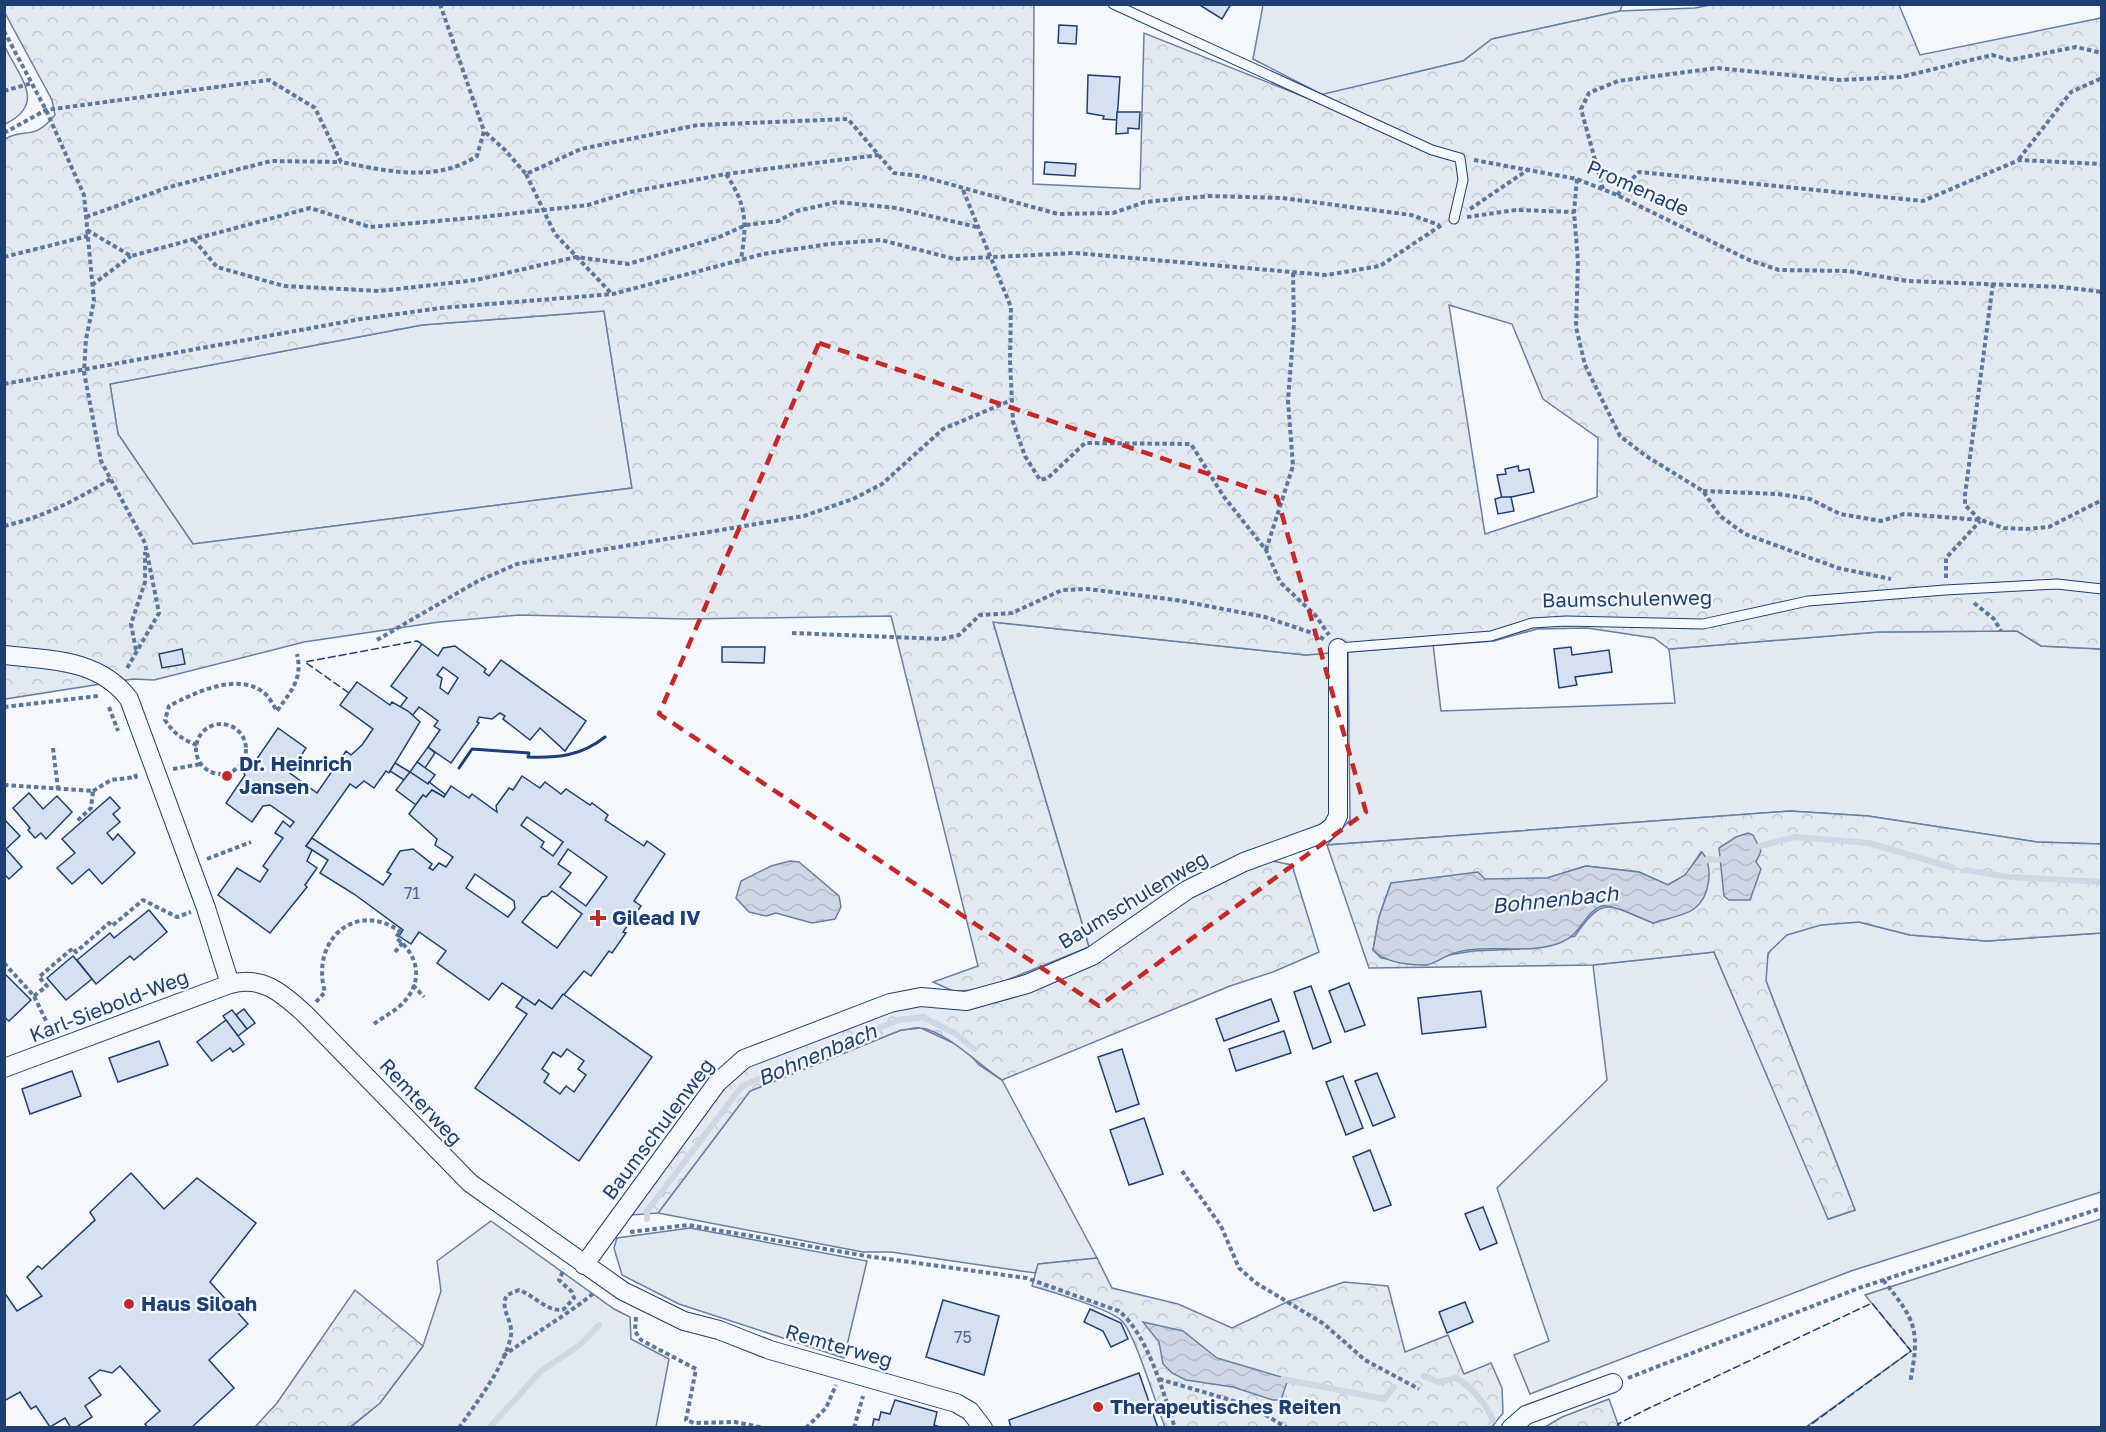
<svg xmlns="http://www.w3.org/2000/svg" width="2106" height="1432" viewBox="0 0 2106 1432" font-family="'Golos Text',sans-serif">
<defs>
<pattern id="forest-crowns" width="20" height="18" patternUnits="userSpaceOnUse" patternTransform="scale(1.5)"><rect width="20" height="18" fill="#e3e9f0"/><path d="M2 6a3 3 0 1 1 6 0M12 15a3 3 0 1 1 6 0" fill="none" stroke="#c2c9d1"/></pattern>
<pattern id="water-waves" width="16" height="10" patternUnits="userSpaceOnUse" patternTransform="scale(1.5)"><rect width="16" height="10" fill="#cfd7e4"/><path d="M0 5q4-4 8 0t8 0" fill="none" stroke="#b1bac7"/></pattern>
</defs>
<rect width="100%" height="100%" fill="#f4f7fb"/>
<g fill="#e3e9f0" stroke="#687fa3" stroke-width="1.5">
<path d="M1263,5h359l-2,6 -128,28 -29,22 -140,34 -70,-36z"/>
<path d="M5,47c15,31 42,57 0,77z"/>
<path d="M604,311l28,177 -439,56 -75,-110 -8,-50 312,-59z"/>
<path d="M993,622l313,33 27,-3v163l-13,16 -231,116z"/>
<path d="M2017,631l24,15 60,3v195l-64,-2 -169,-26 -78,-5 -463,34 23,-25 -2,-169 85,-7 8,67 234,-8 -6,-54 209,-17z"/>
<path d="M1859,922l51,13 77,6 114,-8v259l-250,79 -321,123 -16,-39 35,-14 -52,-153 110,-108 -14,-115 121,-13 115,267 26,-9 -89,-229c1,-8 -1,-21 3,-28 15,-30 62,-29 90,-31z"/>
<path d="M921,1028l43,20 15,17 23,15 95,178 -58,6 -4,9 -144,-21h-28l-205,-39 92,-122 151,-61z"/>
<path d="M2101,1219v208h-295l105,-76 -46,-56z"/>
<path d="M491,1221l123,88 16,8 1,22 38,20 -13,68 -306,1 30,-25 43,-57 18,-55 -4,-30z"/>
<path d="M690,1228l177,33 -23,97 -165,-54 -57,-29 -8,-27 3,-10z"/>
</g>
<g fill="url(#forest-crowns)" stroke="#687fa3" stroke-width="1.5" fill-rule="evenodd">
<path d="M1715,4l184,1 21,50 181,-37v631l-60,-3 -24,-15 -139,1 -209,17 -15,-11 -67,-10 -50,1 -43,12 -188,14 -313,-33 96,325 -107,43 -29,1 -20,-9 45,-16 -87,-350 -204,3 -168,-4 -80,7 -135,20 -150,38 -21,-1 -128,20v-560c23,-13 26,4 50,-24l-3,-15 -47,-87v-7l3,-1h1026l-1,179 107,5 4,-156 163,65 156,-37 29,-22 128,-28 75,-3zM1449,305l63,19 31,75 55,39 -1,59 -112,37zM604,311l28,177 -439,56 -75,-110 -8,-50 312,-59z"/>
<path d="M1790,811l78,5 169,26 64,2v89l-114,8 -77,-6 -51,-13 -38,3 -34,10 -19,18 -2,28 89,229 -27,9 -114,-267 -121,13 -224,3 -42,-123zM1701,852l6,7c-5,53 -4,47 -54,64 -43,-17 -49,-30 -78,13l-56,13 -46,2 -24,4 -23,10 -45,-7 -8,-8 6,-33 12,-34 156,-5 39,-12 53,6 29,13 18,-10z"/>
<path d="M1268,860l24,5 27,87 -46,20 -43,14 -228,94c-22,-14 -57,-50 -82,-52 -6,-1 -13,2 -19,2l-151,61 -92,122 -27,2 92,-130 26,-20 142,-59 141,-18 158,-94z"/>
<path d="M1097,1258l15,30 66,16 54,24 55,-26 57,-20 44,4 17,66 43,-17 16,39 27,-11 11,25 1,25 -12,15 -326,-1c-9,-22 -29,-91 -43,-106 -12,-12 -72,-30 -90,-35l6,-22z"/>
<path d="M355,1290l68,56 -43,57 -30,24h-95l22,-24z"/>
<path d="M1609,1399l10,28h-74l17,-10z"/>
</g>
<g fill="url(#water-waves)" stroke="#687fa3" stroke-width="1.5">
<path d="M1748,833l5,2 8,16 -5,11 5,7 -11,31h-21l-5,-4 -5,-48 17,-11z"/>
<path d="M1702,852c12,15 8,45 -8,57 -10,7 -29,10 -41,14 -10,-4 -42,-20 -51,-17 -18,6 -19,27 -40,36 -35,15 -79,-1 -113,13 -10,4 -15,10 -25,10 -18,0 -39,-3 -51,-15l6,-33 12,-34 87,-11 7,7 62,-1 39,-12 53,6 29,13 17,-10z"/>
<path d="M790,861l9,1 40,34 2,11 -6,12 -23,4 -36,-10 -10,3 -17,-4 -13,-14 5,-17 30,-15z"/>
<path d="M1143,1322l40,9 34,27 71,21 -7,21h-8l-40,-13 -47,-7 -14,-7 -9,-9 -4,-22z"/>
</g>
<g fill="none" stroke-linecap="round" stroke-linejoin="round">
<g stroke="#cfd7e4" stroke-width="6">
<path d="M1753,848l42,-11 74,6 85,25"/>
<path d="M1704,863l3,-4 11,1 9,-3"/>
<path d="M1965,870l44,7 93,5"/>
<path d="M647,1219v-8l95,-125 156,-66 25,-3 33,17 18,15"/>
<path d="M1424,1376l15,6 17,-4c15,8 30,26 37,42"/>
<path d="M1283,1379l101,20 10,-12"/>
<path d="M489,1428l52,-57 39,-26 19,-20"/>
</g>
</g>
<g fill="#d5e0f0" stroke="#1d3f73" stroke-width="1.5" fill-rule="evenodd">
<path d="M1198,4h33l-9,15z"/>
<path d="M1059,25l18,1 -1,18 -18,-1z"/>
<path d="M1088,75l32,2 -3,43 -14,-1 1,-3 -17,-3z"/>
<path d="M1117,112h23l-1,17 -11,-1v5l-12,1z"/>
<path d="M1045,162l31,2 -1,12 -31,-2z"/>
<path d="M1518,466l1,5 10,-2 5,23 -32,7 -5,-24 9,-1 -1,-5z"/>
<path d="M1502,497h9l3,14 -16,3 -3,-15z"/>
<path d="M422,644l16,12 5,-8 12,-2 31,23 -2,3 5,4 12,-16 85,61 -21,30 -25,-23 -10,12 -27,-21 2,-3 -5,-3 -8,6 -13,-2 -2,5 2,1 -28,40 -23,-16 12,-17 -6,-4 4,-5 -19,-14 -7,9 -12,-9 7,-9 -16,-12zM443,667l15,11 -10,16 -8,-6 2,-10 -5,-3z"/>
<path d="M722,647h43l-1,16 -42,-1z"/>
<path d="M1571,647l1,8 37,-5 3,22 -37,5 2,8 -18,3 -5,-39z"/>
<path d="M182,649l3,15 -23,4 -3,-14z"/>
<path d="M357,682l33,23 2,-3 16,9 12,11 -31,51 -3,-2 -12,17 -10,-7 -8,7 -6,-4 -44,62 6,4 -5,11 10,7 -12,17 2,2 -37,46 -52,-38 19,-27 23,14 8,-12 -5,-4 20,-28 -8,-5 8,-12 7,6 4,-5 -24,-17 -7,1 -11,16 -26,-19 19,-28 -2,-3 6,-7 3,1 26,-38 28,20 -16,25 27,20 29,-42 5,4 11,-10 11,-16 -33,-24z"/>
<path d="M428,747l7,6 -10,15 -8,-6z"/>
<path d="M417,762l18,13 -7,9 -18,-12z"/>
<path d="M395,763l15,9 -6,8 -14,-9z"/>
<path d="M410,772l18,12 1,-2 17,13 -2,2 -12,-7 -6,7 -3,-2 -7,10 -20,-15z"/>
<path d="M522,776l18,12 5,-6 16,12 5,-5 24,16 2,-2 16,12 -3,5 39,26 3,-5 18,13 -31,47 7,5 -18,26 3,1 -14,20 -3,-2 -18,25 -7,-5 -32,38 -13,-9 -4,5 -33,-22 -13,17 -52,-37 9,-12 -27,-19 -8,12 -12,-8 4,-6 -49,-36 -34,-21 8,-13 -22,-14 6,-8 71,47 8,-11 -4,-2 13,-21 13,-2 19,15 -3,4 4,2 6,-7 7,4 7,-10 -18,-12 2,-6 -28,-25 14,-19 3,2 6,-7 12,7 7,-11 18,12 3,-4 25,18 -1,-6 13,-18 4,2zM527,817l36,25 -10,14 -12,-9 3,-5 -23,-17zM568,849l39,28 -21,29 -26,-19 11,-14 -13,-9zM475,874l39,27 1,7 -7,9 -42,-29zM552,891l30,23 -25,34 -35,-26 20,-25 5,-1z"/>
<path d="M29,793l14,16 14,-13 15,16 -26,27 -5,-6 -6,5 -7,-8 2,-2 -17,-20z"/>
<path d="M110,797l10,11 -7,6 7,8 -13,11 6,7 5,-6 17,19 -33,31 -13,-15 -17,15 -15,-16 18,-15 -13,-14z"/>
<path d="M4,819l16,17 -14,13 16,18 -13,12 -5,-5z"/>
<path d="M149,910l18,22 -33,28 -4,-4 -34,28 -19,-24 33,-27 4,5z"/>
<path d="M73,956l19,23 -26,21 -19,-22z"/>
<path d="M4,973l27,27 -22,21 -5,-4z"/>
<path d="M1349,983l16,42 -20,7 -16,-41z"/>
<path d="M1311,986l20,56 -18,7 -19,-57z"/>
<path d="M1481,991l5,36 -64,7 -4,-36z"/>
<path d="M563,994l89,63 -73,104 -104,-73 52,-74 -11,-7 7,-10 12,8 4,-5 13,9zM567,1049l17,12 -6,8 8,6 -12,17 -8,-6 -6,8 -16,-12 5,-8 -7,-5 11,-17 8,5z"/>
<path d="M1271,999l8,22 -55,20 -8,-22z"/>
<path d="M244,1009l11,14 -8,6 -11,-14z"/>
<path d="M232,1010l15,19 -9,7 -15,-20z"/>
<path d="M226,1020l18,24 -11,8 -3,-4 -18,13 -15,-19z"/>
<path d="M1284,1031l7,22 -55,18 -7,-22z"/>
<path d="M159,1041l9,24 -50,17 -9,-24z"/>
<path d="M1122,1049l17,55 -23,8 -18,-55z"/>
<path d="M72,1071l9,25 -51,18 -8,-25z"/>
<path d="M1377,1073l18,44 -22,9 -18,-45z"/>
<path d="M1343,1076l20,52 -17,7 -20,-53z"/>
<path d="M1144,1118l19,56 -34,11 -19,-55z"/>
<path d="M1370,1150l21,55 -17,6 -21,-54z"/>
<path d="M131,1173l33,36 33,-31 59,45 -46,59 38,42 -39,36 25,28 -43,40h-43l-3,-4 15,-13 -40,-45 -8,7 -12,-3 -11,8 12,17 -16,11 7,11 -17,11h-4l-6,-10 -15,9 -14,-21 -5,3 -11,-17 -16,9v-109l13,19 25,-15 -15,-19 11,-11 4,3 53,-49 -5,-8z"/>
<path d="M1483,1207l14,36 -17,7 -15,-36z"/>
<path d="M943,1300l56,16 -15,59 -58,-18z"/>
<path d="M1465,1302l8,20 -26,11 -8,-21z"/>
<path d="M1090,1309l31,14 7,16 -17,8 -8,-16 -19,-9z"/>
<path d="M1139,1373l19,55h-147l-2,-8z"/>
<path d="M895,1400l42,12 -3,13 9,3h-71l2,-9 5,1 2,-8 9,2z"/>
</g>
<g fill="none" stroke-linecap="round" stroke-linejoin="round">
<g stroke="#1d3f73" stroke-width="11">
<g id="lane">
<path d="M1113,4l319,146 28,8 3,22 -9,39"/>
<path d="M1338,648l153,-12 41,-13 34,-2 137,3 105,-23 137,-11 112,-6 45,5"/>
</g>
</g>
<g stroke="#1d3f73" stroke-width="20">
<g id="street">
<path d="M4,655c46,5 95,4 125,44l77,209 24,76"/>
<path d="M4,1068l226,-84c32,-9 52,9 75,30l165,169 153,108 61,30 35,9 51,20 186,53 14,8 13,17"/>
<path d="M584,1265l133,-182 27,-24 146,-56 31,-6 45,4 61,-17 65,-28 95,-66 57,-28 80,-29 9,-7 5,-10v-168"/>
<path d="M1511,1428l15,-13 87,-32"/>
</g>
</g>
<g stroke="#5e769c" stroke-width="4" stroke-dasharray="4.5 3" stroke-linecap="butt">
<path d="M440,4l44,127"/>
<path d="M4,31l42,79 38,85 10,106 -8,38 -2,33 17,89 44,82 14,70 -33,57"/>
<path d="M4,91l28,-8"/>
<path d="M4,133l42,-23 223,-30 46,28 26,54c46,9 95,21 136,-6l7,-25 21,19 21,24 55,-25 117,-24 150,-6 46,54 26,3 138,38 55,-1 32,-11 65,-6 72,2 129,17 28,10"/>
<path d="M2019,159l52,-67 31,-14"/>
<path d="M1474,160l103,19 40,16 132,65 30,10 70,1 58,10 156,6 39,5"/>
<path d="M526,174l29,60 57,60"/>
<path d="M726,174c21,32 21,48 15,86"/>
<path d="M1577,179l-3,33 4,50 -2,65 9,38 35,71 26,20 57,35 17,25 25,18 93,34 53,11"/>
<path d="M1603,189l-22,-80 8,-16 29,-12 99,-13 123,12 61,-3 91,-22 18,5 66,-13 26,6"/>
<path d="M963,190l48,117 -1,54 3,61 12,34 15,24 8,-2 37,-35 106,1 33,53 42,53 14,32 36,34 13,19"/>
<path d="M1617,195l22,-23 284,29 96,-41 83,4"/>
<path d="M1470,209l59,-40"/>
<path d="M86,217l83,-30 102,-26 70,1"/>
<path d="M1467,217l49,-7 58,2"/>
<path d="M87,230l44,26 179,-48 60,19 112,-10 106,-12 42,-13 96,-18 153,-19"/>
<path d="M194,240l23,27 67,19 96,5 96,-11 100,-23 52,7 89,-26 29,-13 32,-4 19,-10 40,-9 59,6 81,19"/>
<path d="M4,257l84,-21"/>
<path d="M92,285l39,-29"/>
<path d="M4,384l357,-65 80,-11 172,-14 150,-40 66,-10 52,-4 74,19 120,-6 251,22 54,-9 63,-42"/>
<path d="M1703,491l75,3 32,5 30,15 41,7 23,-7 77,6 23,8 22,1 23,-2 53,-27"/>
<path d="M1980,520l-15,-15v-10l28,-212"/>
<path d="M4,526c40,-9 72,-26 107,-47"/>
<path d="M1266,550l27,-84 -5,-65 6,-78 -1,-51"/>
<path d="M1946,578v-20l34,-37"/>
<path d="M1974,603l20,16 7,12"/>
<path d="M792,633l150,6 17,-4 21,-20 32,-2 50,-23 26,-1 88,11 89,17 50,17 10,6"/>
<path d="M377,640l101,-59 39,-17 287,-48 49,-17 29,-15 61,-55 69,-29"/>
<path d="M136,650l-5,-26 14,-42v-30"/>
<path d="M4,707l94,-11"/>
<path d="M109,707l9,24"/>
<circle cx="221" cy="749" r="25"/>
<path d="M197,745c-14,-5 -24,-12 -32,-25l4,-14c25,-13 68,-34 94,-14 6,4 10,13 14,19 14,-20 26,-32 20,-57"/>
<path d="M53,748l5,41"/>
<path d="M173,769l28,-5"/>
<path d="M4,785l89,6 -2,17 -15,14"/>
<path d="M93,791l18,-11 25,-3 -1,-3"/>
<path d="M207,859l44,-17"/>
<path d="M395,952l10,-12"/>
<path d="M4,963l30,33 17,35"/>
<path d="M413,985l11,12"/>
<path d="M34,996l13,-10 -8,-9 34,-29 3,4 33,-29 3,3 31,-26 34,17 14,-5"/>
<path d="M316,1002l9,-10c-15,-51 30,-93 76,-60"/>
<path d="M374,1024c9,-7 20,-12 28,-20 22,-22 17,-49 -6,-66l4,-7"/>
<path d="M1182,1171l39,55 18,42 17,15 68,41 41,36 54,29"/>
<path d="M630,1232l58,-7 178,31 160,22 93,33c29,24 44,81 56,117"/>
<path d="M1883,1280c34,42 37,50 27,103"/>
<path d="M636,1317l-1,14 6,9 55,29 -10,51 8,3 41,-1 29,6"/>
<path d="M503,1356c30,-22 63,-40 92,-64"/>
<path d="M1628,1378l231,-90 243,-80"/>
<path d="M1159,1379l92,27 36,22"/>
<path d="M459,1428c17,-25 47,-63 52,-93 2,-15 -12,-26 -4,-40l12,-5c15,5 30,24 45,19l10,-11 -2,-6 -13,-12 5,-11"/>
<path d="M806,1428l20,-20 10,-23"/>
<path d="M854,1428l9,-32"/>
</g>
<use href="#lane" stroke="#f4f7fb" stroke-width="9"/>
<use href="#street" stroke="#f4f7fb" stroke-width="18"/>
<g stroke="#1d3f73" stroke-width="1.5" stroke-dasharray="8 3" stroke-linecap="butt">
<path d="M349,693l-44,-31 112,-21 5,3"/>
<path d="M1619,1428l-1,-4 25,-13 229,-108 39,48 -105,77"/>
</g>
<path stroke="#1d3f73" stroke-width="3" d="M459,768l13,-19 57,4 -1,4c30,1 53,-1 77,-20"/>
</g>
<path fill="none" stroke="#c62828" stroke-width="4.5" stroke-dasharray="12 8" stroke-linejoin="round" d="M819,343l458,154 89,315 -267,194 -440,-292z"/>
<g fill="#c62828" stroke="#f4f7fb" stroke-width="2">
<circle cx="227" cy="776" r="6"/>
<path d="M595 909h6v6h6v6h-6v6h-6v-6h-6v-6h6z"/>
<circle cx="129" cy="1304" r="6"/>
<circle cx="1098" cy="1407" r="6"/>
</g>
<g text-anchor="middle" stroke-width="4.5" stroke-linejoin="round" paint-order="stroke">
<g font-size="16" fill="#4b6792">
<text x="412" y="899">71</text>
<text x="963" y="1343">75</text>
</g>
<g font-size="20" fill="#1d3f73" stroke="#f4f7fb">
<text transform="translate(1638 188) rotate(24)" y="7">Promenade</text>
<text transform="translate(1627 599) rotate(-1)" y="7">Baumschulenweg</text>
<text transform="translate(1133 900) rotate(-31)" y="7">Baumschulenweg</text>
<text transform="translate(109 1006) rotate(-21)" y="7">Karl-Siebold-Weg</text>
<text transform="translate(421 1102) rotate(47)" y="7">Remterweg</text>
<text transform="translate(658 1129) rotate(-53)" y="7">Baumschulenweg</text>
<text transform="translate(839 1346) rotate(16)" y="7">Remterweg</text>
</g>
<g font-size="20" font-weight="bold" fill="#1d3f73" stroke="#f4f7fb" text-anchor="start">
<text x="239" y="771">Dr. Heinrich<tspan x="239" dy="23">Jansen</tspan></text>
<text x="612" y="925">Gilead IV</text>
<text x="141" y="1311">Haus Siloah</text>
<text x="1110" y="1414">Therapeutisches Reiten</text>
</g>
<g font-size="21" font-style="italic" fill="#1d3f73" stroke="#f4f7fb">
<text transform="translate(1555 900) rotate(-6)" y="7">Bohnenbach</text>
<text transform="translate(817 1055) rotate(-23)" y="7">Bohnenbach</text>
</g>
</g>
<rect width="2106" height="1432" fill="none" stroke="#1d3f73" stroke-width="12"/>
</svg>
